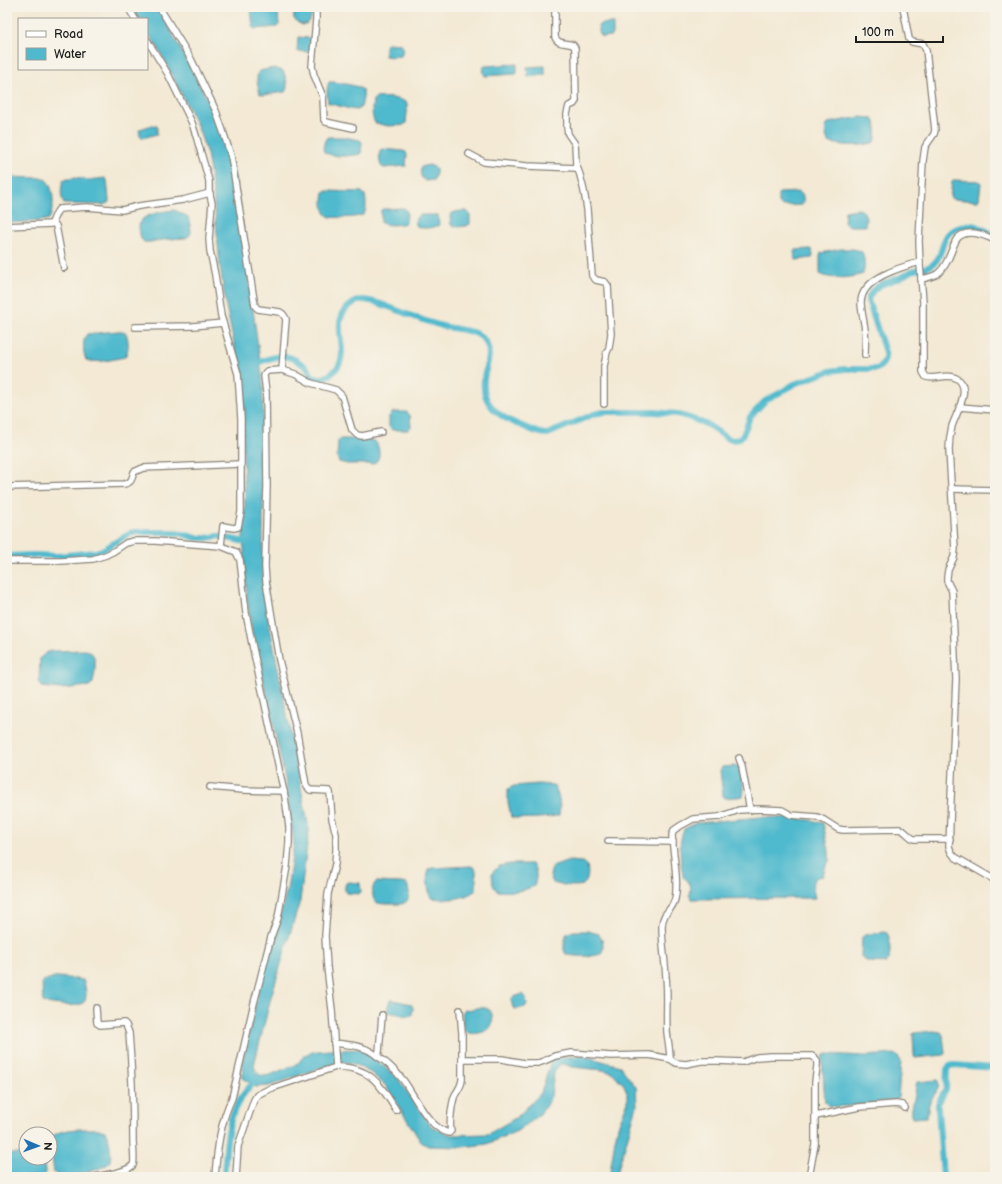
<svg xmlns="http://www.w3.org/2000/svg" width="1002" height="1184" viewBox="0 0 1002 1184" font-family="'Balsamiq Sans',sans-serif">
<rect width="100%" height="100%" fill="#f7f3e8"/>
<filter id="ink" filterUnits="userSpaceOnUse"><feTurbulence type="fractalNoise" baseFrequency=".025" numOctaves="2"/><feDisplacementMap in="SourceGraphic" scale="8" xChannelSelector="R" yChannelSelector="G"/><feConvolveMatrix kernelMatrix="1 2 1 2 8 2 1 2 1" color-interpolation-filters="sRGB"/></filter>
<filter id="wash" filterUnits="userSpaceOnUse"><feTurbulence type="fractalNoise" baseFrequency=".012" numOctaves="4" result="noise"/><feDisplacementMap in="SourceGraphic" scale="16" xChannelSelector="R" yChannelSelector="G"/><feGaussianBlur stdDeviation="0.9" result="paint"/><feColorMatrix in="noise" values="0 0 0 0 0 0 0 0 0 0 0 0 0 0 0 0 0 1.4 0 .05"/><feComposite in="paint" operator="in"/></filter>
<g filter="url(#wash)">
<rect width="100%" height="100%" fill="#f3e9d4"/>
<g fill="#50b9cd" stroke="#366a74">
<path d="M132,7h26l60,112 17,58 28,206v208l46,238 -9,72 -29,96 -17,68c4,18 18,9 30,4 4,-1 10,-3 14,-6 4,-4 5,-8 11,-10 11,-4 39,-3 52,-4l36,28 34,49 20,9 37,-1 29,-17 24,-24 11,-35 32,-2 36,10 16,21 1,19 -19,63v8h-8v-5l5,-33 3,-13 9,-22v-12l-3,-7 -11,-12 -10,-3 -32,-3 -7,-3h-4l-6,8 -3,24 -6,11 -6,8 -22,16 -30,13 -24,3 -35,-1 -7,-4 -36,-57 -14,-12 -17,-9 -10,-2 -18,4 -57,20 -13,1 -6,-4 -7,-5 -1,-15 29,-125 10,-25 6,-24 7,-45 -8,-61 -20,-92 -10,-35 -9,-56 -4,-67 2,-26 -2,-57 1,-58 -2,-20 -2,-10 -4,-9 -10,-47 -6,-40 -7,-75 -6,-37 -10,-29 -39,-77 -11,-16v-13h-8z"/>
<path d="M253,7h23l2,2 1,16 -2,2 -22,2 -2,-2 -2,-17z"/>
<path d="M293,7h18c1,6 1,11 -3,16l-6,2 -5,-3 -3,-3z"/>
<path d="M611,23l2,1v10l-1,2 -10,1 -2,-1 -2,-10 2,-2z"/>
<path d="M298,37l13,1 -1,14 -13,-1z"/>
<path d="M387,43l14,1c2,4 2,8 0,12l-9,1 -7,-1c0,-5 -1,-10 2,-13z"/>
<path d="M517,64v9l-1,1 -31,2c-2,-4 -2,-6 -1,-10z"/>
<path d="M545,66v9l-17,2 -1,-10z"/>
<path d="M274,68l9,3c3,6 6,16 2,21l-22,3 -3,-1c-2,-7 -5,-16 -1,-23z"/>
<path d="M329,82h4c6,1 28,3 30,9 1,5 -1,12 -2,16l-4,3 -7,-1 -22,-6c-1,-7 -2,-15 1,-21z"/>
<path d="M375,98c10,-1 23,-1 32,5v10l-1,10 -2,2 -16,1 -13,-3c-4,-7 -3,-15 -2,-23z"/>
<path d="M861,117l12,1c4,5 4,18 2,24 -12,5 -35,4 -47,0 -2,-6 -4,-14 0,-19z"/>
<path d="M152,125l5,1v8l-14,4c-3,-2 -5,-6 -3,-9z"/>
<path d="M328,137h16l16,3 2,2 -1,12c-11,2 -27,4 -37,-2l-1,-4 2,-8z"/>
<path d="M383,149l20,2 3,1 1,3 -1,11 -22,2 -3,-2c-2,-5 -2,-11 -1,-16z"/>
<path d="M429,165l5,2 2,2v4l-2,7 -9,1c-5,-4 -5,-8 -4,-14l3,-1z"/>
<path d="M7,177l37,1c11,8 11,30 5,41l-9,2 -33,2z"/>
<path d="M74,178l16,2 15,-2 2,2 2,21 -1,2 -5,2 -39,-1c-4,-7 -3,-17 -1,-24z"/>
<path d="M954,180l25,1 2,2 -2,16 -1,2 -26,-2 -2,-2 2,-15z"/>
<path d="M327,191l35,1 3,3c1,5 2,14 -1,19 -3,4 -28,4 -33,3 -1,0 -5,-2 -5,-3 -4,-5 -3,-16 -2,-22z"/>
<path d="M799,192c5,3 5,8 3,13l-21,1c-3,-3 -3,-7 -3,-12l1,-1z"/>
<path d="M404,208l3,4 -1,11c-7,2 -18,3 -25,0v-13l2,-1z"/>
<path d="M858,209c8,1 9,10 7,17h-15l-4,-1 -2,-3 1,-11z"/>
<path d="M174,210l5,2 9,5 2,4 1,11 -1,3 -4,3 -17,1 -18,3h-7l-3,-3c-1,-5 -3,-12 -1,-17 4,-8 25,-11 34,-12z"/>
<path d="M467,211l3,3v10c-5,3 -14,4 -19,1l-1,-10c4,-4 11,-4 17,-4z"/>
<path d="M420,215h18l1,10c-4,3 -21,5 -23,0 -1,-2 0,-5 0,-7z"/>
<path d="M810,249l2,1 1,6 -1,2 -15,2 -2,-1 -1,-8 2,-1z"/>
<path d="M840,249c7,0 16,-1 22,3 3,7 3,16 1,22 -10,4 -35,6 -43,0v-18l1,-3z"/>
<path d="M118,331l8,2c3,7 3,18 -1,24 -12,2 -27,7 -39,3 -3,-7 -4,-20 1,-26z"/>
<path d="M393,412h14l3,3 1,12 -3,3h-16l-3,-3v-11z"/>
<path d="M342,439h21l12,2c5,6 7,20 -3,23h-25l-8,-2 -2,-5 1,-17z"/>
<path d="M86,650c13,3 9,22 7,33l-4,3 -28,3 -19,-2 -3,-6 1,-23 6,-5 5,-2z"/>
<path d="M737,766l3,2 4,22 -1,6 -5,1 -13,1 -2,-2 -3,-26 2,-3z"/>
<path d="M538,784l15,1c6,6 8,21 6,30 -8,3 -41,5 -48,2l-3,-15v-13l6,-3z"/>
<path d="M760,817c21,1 43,0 63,6l6,28v10l-4,7 -2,8c-15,1 -10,12 -8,22l-123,1 -3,-3c4,-7 1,-15 -6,-19 -2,-16 -6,-32 1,-48l12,-6z"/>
<path d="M569,861l13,1 5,3c1,5 2,15 -3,19 -5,4 -25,1 -31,-1l-3,-7 2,-9z"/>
<path d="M510,864h22c5,6 5,14 2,22 -12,6 -24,6 -37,5l-4,-6 -1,-12 7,-7z"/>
<path d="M471,866l4,2 1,3v19c-12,10 -29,10 -44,8 -5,-8 -5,-19 -4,-29l5,-1z"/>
<path d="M348,882l12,1 1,9 -2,2 -13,-1 -1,-2v-5l1,-3z"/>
<path d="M376,882l25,1 6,1c1,3 2,6 2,9 0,13 -9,11 -19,11 -5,0 -10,0 -15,-2 -3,-6 -4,-15 1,-20z"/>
<path d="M574,931h14l11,3c3,4 7,16 1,20 -4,3 -30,3 -34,0 -4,-3 -1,-17 1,-21z"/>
<path d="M883,932l4,1c5,8 3,18 2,27l-3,3c-8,-1 -21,1 -25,-7l1,-19 3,-2z"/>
<path d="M59,977l24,3c2,4 3,10 3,15 0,3 -1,6 -3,8 -7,5 -29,1 -38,0l-2,-1 -1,-19 1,-2z"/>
<path d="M523,994l3,3 1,8 -2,2 -9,2 -3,-1 -2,-8 2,-3z"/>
<path d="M390,1000h3l18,4 2,4 -1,7 -4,1 -20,-4 -1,-3z"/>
<path d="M476,1008c4,0 9,-1 12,1 6,3 6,16 1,20 -4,4 -22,8 -25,0 -2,-5 -1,-13 -2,-18z"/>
<path d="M933,1031l8,1 2,3 2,18 -1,2 -29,3 -1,-2 -1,-22 2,-1z"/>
<path d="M827,1054l37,2 31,-2 3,3 3,4 -3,37 -2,2c-11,1 -59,9 -67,6 -2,-1 -3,-3 -4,-4l-3,-44 2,-3z"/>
<path d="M938,1080c3,11 -6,15 -9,24 -1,4 -1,8 -2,13l-15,1c-1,-10 1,-14 3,-23 1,-5 0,-8 2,-13z"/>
<path d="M98,1129l7,2c4,5 9,28 3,33 -6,6 -36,12 -45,12 -4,0 -6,-1 -9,-3l-4,-33c5,-13 37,-11 48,-11z"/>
<path d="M7,1154h19v4h17l2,13v6h-38z"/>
</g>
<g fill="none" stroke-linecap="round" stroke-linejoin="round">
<g stroke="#50b9cd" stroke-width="6">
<path d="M252,364c11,-2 24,-10 36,-7 6,1 15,7 20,12 2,3 3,6 5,8 7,5 20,-3 24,-9 15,-19 -11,-47 15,-64 3,-2 7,-4 11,-4 8,0 18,4 26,7 21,8 42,18 63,21 12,2 26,3 33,13 7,11 3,21 0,32 -6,27 9,41 32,51 12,4 18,10 31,10l46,-20 10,-2h50l23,2 13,4 18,7 20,14 6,1 5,-1 4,-4 2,-5 5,-13 15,-16 18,-10 11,-7 36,-13 15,-2h32c7,-4 9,-10 8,-17l-17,-52c4,-15 18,-17 31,-22 5,-2 8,-5 13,-7 6,-2 13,-2 18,-5 15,-7 9,-31 25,-37 20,-8 22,-2 40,6"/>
<path d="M7,556l27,-1 24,1 38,-4 8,-3 26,-16 5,-1h29l19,2 14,4h9l12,-2 32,7"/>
<path d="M224,1177c3,-39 1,-68 32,-97"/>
<path d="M943,1177l-5,-68v-5l8,-15 1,-20 3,-3 4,-1 41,3"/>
</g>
</g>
</g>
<g filter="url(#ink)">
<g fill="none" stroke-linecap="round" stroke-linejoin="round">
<g stroke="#888278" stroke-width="8">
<g id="minor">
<path d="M128,7l7,12"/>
<path d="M159,7l32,52 25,52 7,20 8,25 24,150 3,3 22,3 3,2 3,5 -4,51 -15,1 -2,2 -1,3 2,16 1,94 -2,81 1,14 8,49 5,30 18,73 9,52 4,5 19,1 1,1 2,27 4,15v17l-1,13 -7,30 -3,42 2,31 5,43 4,57 -67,22 -12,6 -3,5 -16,46 -2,31"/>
<path d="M316,7v12l-4,47 2,9 9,22 1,23 2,2 27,6"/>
<path d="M555,7v30c3,8 10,5 18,8l2,3 1,53 -2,3 -5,2 -2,8v13l1,7 7,10 1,20 4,11 4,16 3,18 5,67 4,4 9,2 3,4 3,48 -2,14 -2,4 -3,14v38"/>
<path d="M903,7l6,32 3,3 11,2 3,6 9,80 -1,4 -9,13 -2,14 -4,80 1,24 3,37v70l3,5c10,3 20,-4 30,1 17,8 0,36 -4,48 -2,8 -3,16 -3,24l6,99 -1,8 -6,13 -1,7v4l5,10 4,88 -7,167 2,6 4,5 40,23"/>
<path d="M147,40l21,34 24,49 5,16 12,42v10l3,12 -3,36 1,12 5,24 6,41 17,58 3,45v93l-3,15 -4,1 -11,-2 -2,20 15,6 4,8 6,53 6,31 33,153 4,30v15l-2,24 -9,52 -7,19 -17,66 -22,95c-12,25 -15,52 -17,79"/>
<path d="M469,154l15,8 43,4 50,2"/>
<path d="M53,222l3,4 8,42"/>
<path d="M7,226l44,-2c4,-5 3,-10 8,-15l28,-2 35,3 17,-4 44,-6 27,-7"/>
<path d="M921,279c5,-1 11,-2 16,-5 10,-7 14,-23 19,-34 9,-13 28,-5 39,0"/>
<path d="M135,327l58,-1 30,-3"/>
<path d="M865,355c0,-8 1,-17 0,-25 -1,-9 -4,-19 -4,-28 1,-24 40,-35 59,-40"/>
<path d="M282,370l13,4 16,9 25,7 6,6 10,34 5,5 5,1 19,-4"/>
<path d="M960,407l35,3"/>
<path d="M7,487l117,-3c8,-1 8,-6 10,-12l9,-4 97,-4"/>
<path d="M952,489l43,1"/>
<path d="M7,561h54l32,-2 13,-4 8,-4 12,-8 8,-2h21l66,5"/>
<path d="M739,758l3,9 8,43"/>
<path d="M210,787l33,3 41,1"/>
<path d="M608,841l65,1"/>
<path d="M334,1043c13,2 28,2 39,10 11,7 22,17 30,27 12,16 25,48 46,53l2,-2c-2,-7 1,-29 4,-36 3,-5 6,-8 7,-15v-47l-2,-23"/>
<path d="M377,1056l2,-4 3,-37"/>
<path d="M462,1059h40l22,4h14l6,-2 11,-5 16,-3 40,3 38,-1 21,4"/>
<path d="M336,1067c34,-1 44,17 60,43"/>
<path d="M816,1116l43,-9 37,-3 6,1 3,3"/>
<path d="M95,1177c9,-2 31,-4 38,-12 2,-3 0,-19 0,-24 0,-36 -1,-72 -4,-108l-3,-8 -2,-2 -24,2 -3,-2 -1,-15"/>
<path d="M809,1177l6,-33v-62l2,-16v-5l-2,-3 -3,-2h-41l-14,1 -14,5 -27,-1h-15l-15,3 -10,-1 -6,-4c0,-9 -2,-18 -3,-27 -1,-18 1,-37 -1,-55 -1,-17 -4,-34 -4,-51 1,-16 10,-14 13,-27 4,-17 -2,-45 -3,-64l2,-5 6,-4 13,-7 26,-2 20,-7 20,-1 23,1 9,5 26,2 7,3 14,9 5,1 56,-1c7,1 9,8 15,10h36"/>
</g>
</g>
<use href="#minor" stroke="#fff" stroke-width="5.5"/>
</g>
</g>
<rect width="1002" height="1184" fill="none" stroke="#f7f3e8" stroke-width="24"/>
<rect x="18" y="18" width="130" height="52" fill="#f7f3e8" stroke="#9f9d96"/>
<rect x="26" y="31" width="20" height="6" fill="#ffffff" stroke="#9f9d96"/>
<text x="54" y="38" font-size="12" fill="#1c1c1c">Road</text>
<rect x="26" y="48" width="20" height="12" fill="#50b9cd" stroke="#9f9d96"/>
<text x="54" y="58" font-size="12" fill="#1c1c1c">Water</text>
<g transform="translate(38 1146) rotate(92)"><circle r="19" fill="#f7f3e8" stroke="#9f9d96"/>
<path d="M0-3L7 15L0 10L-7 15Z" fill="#1f6fb2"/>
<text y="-6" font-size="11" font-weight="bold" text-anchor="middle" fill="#1c1c1c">N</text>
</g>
<path d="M856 36v6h87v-6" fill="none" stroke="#1c1c1c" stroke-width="2"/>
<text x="862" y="36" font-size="12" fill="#1c1c1c" stroke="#f7f3e8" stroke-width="3" paint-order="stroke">100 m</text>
</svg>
